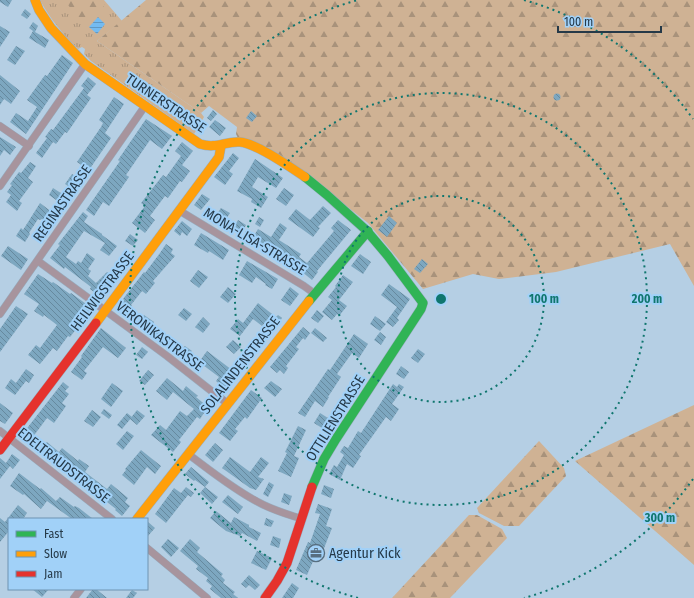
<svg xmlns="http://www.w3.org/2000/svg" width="694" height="598" viewBox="0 0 694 598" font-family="'Fira Sans Condensed',sans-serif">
<defs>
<pattern id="grass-tufts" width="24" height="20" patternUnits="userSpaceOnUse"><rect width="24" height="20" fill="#cfb294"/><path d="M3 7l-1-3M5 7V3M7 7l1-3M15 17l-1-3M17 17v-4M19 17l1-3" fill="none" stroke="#a8927b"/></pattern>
<pattern id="forest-firs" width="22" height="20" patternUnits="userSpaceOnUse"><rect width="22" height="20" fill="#cfb294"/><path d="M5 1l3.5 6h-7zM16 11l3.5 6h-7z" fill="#a8927b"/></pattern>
<pattern id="water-rules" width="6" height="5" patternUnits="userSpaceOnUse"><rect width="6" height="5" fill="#74bbf1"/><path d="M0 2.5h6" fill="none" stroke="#5f99c5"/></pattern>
<pattern id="building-back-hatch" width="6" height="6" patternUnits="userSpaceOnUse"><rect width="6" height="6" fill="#7da7c0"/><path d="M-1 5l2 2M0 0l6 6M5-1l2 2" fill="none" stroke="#66899e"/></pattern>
</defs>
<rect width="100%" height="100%" fill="#b5cfe4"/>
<path fill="url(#grass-tufts)" d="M40,0h64l18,21 -25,20 104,72 3,4 -10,17 -103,-73 -7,-7 1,-5 -3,-2 -4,2c-15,-15 -28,-30 -38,-49z"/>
<g fill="url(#forest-firs)">
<path d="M64,0h37l4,5 -21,20z"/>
<path d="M146,0h548v286l-24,-42 -114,28 -57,7 -26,-5 -50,15 -55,-66 -65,-51 -64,-32 -3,-6 1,-7 -28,-21 -8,7 -104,-72z"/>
<path d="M694,405v160l-119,-104z"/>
<path d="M539,441l25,27 2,8 -47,50h-15l-25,-13 -2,-5z"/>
<path d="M469,515h8l25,14 5,9 -57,60h-58z"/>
</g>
<path fill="url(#water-rules)" d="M98,17l7,7 -8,10 -8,-7z"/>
<g fill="url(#building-back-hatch)">
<path d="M0,0h12l-4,7 -8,-5z"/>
<path d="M25,9l6,5 -4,5 -6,-4z"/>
<path d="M33,22l5,4 -3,6 14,8 -4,8 -16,-10 4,-7 -4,-3z"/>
<path d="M0,26l10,6 -10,15z"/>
<path d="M16,46l9,5 -10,14 -8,-5z"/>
<path d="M62,55l11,8 -47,71 -16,-12 6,-9 12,8 9,-14 -10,-7 18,-25 2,1z"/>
<path d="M0,75l20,16 -9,13 -7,-5 -4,6z"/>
<path d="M88,77l8,7 -9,11 4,3 -24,35 -2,-1 -9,12 -3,-2 -11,16 -6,-5 11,-15 -2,-1 6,-8 2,1 31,-42 -3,-2z"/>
<circle cx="557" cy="97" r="3.5"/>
<path d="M114,97l10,7 -19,29 6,5 -22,32 -12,-8 24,-35 2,-4 -4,-3z"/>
<path d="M213,110l4,4 -6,7 -4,-3z"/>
<path d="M251,111l6,5 -5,6 -6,-4z"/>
<path d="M146,119l26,17 -10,13 -12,-9 -24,35 3,2 -20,29 -6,-4 -9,14 -8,-6 34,-49 -2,-1z"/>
<path d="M215,120l11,8 -6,8 -11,-9z"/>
<path d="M0,137l16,10 -6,8 -6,-5 -4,6z"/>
<path d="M182,142l11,9 -11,14 8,6 -8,11 -2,-1 -12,17 -3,-2 -15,20 5,4 -10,13 -13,-10 13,-17 -4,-3 22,-28 3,2 15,-21 -6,-5z"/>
<path d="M233,153l6,5 -10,13 4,3 -8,11 -11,-8z"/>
<path d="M255,159l28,19 -7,10 -18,-11 -6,10 16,10 -7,11 -10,-6 1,-3 -15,-8z"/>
<path d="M30,162l6,4 -8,12 5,4 -14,19 3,2 -5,8 -11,-9 5,-7 -4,-3 5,-7 -2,-1 9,-12 2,1z"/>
<path d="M72,174l9,6 -7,10 -9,-6z"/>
<path d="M53,188l11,7 -5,7 -10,-7z"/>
<path d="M284,188l10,7 -8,11 -10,-7z"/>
<path d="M202,194l8,5 -9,11 -7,-5z"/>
<path d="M40,203l17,13 -7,9 -8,-6 -2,1 -2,-1 -9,14 1,1 -5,8 -9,-6 5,-8 2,2z"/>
<path d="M323,206l8,7 -13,14 2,1 -7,9 -25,-18 8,-10 14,11z"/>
<path d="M56,208l5,3 -3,5 -5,-3z"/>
<path d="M221,208l9,5 -7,11 -9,-6z"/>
<path d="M83,212l5,4 -4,6 18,12v1l15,11 -8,10 -9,-6 5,-7 -21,-12 -18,26 10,7 2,-3 3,2 6,-10 8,6 -7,10 3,2 -3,5 8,7 11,-11 7,5 -15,19 -9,-7 1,-2 -26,-20 -1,2 -14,-11 10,-13 -2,-1z"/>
<path d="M389,216l8,7 -10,14 -9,-7z"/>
<path d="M259,217l5,3 -4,7 -5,-3z"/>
<path d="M238,220l8,5 -5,10 -9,-5z"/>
<path d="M338,220l13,10 -34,41 1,1 -6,8 -16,-13 -45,-26 7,-12 13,8 9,-14 7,5 -8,12 22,14 -2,3 8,6 27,-32 -3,-3z"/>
<path d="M182,221l10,8 -5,7 -5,-4 -2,4 -6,-5z"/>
<path d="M201,233l28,17 -6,10 -14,-9 -1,2 -14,-8z"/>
<path d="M130,234l8,6 -5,6 -8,-5z"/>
<path d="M166,244l7,5 -2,4 4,3 -22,25 2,2 -9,11 -4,-3 -11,14 1,1 -6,9 -8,-6 6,-9 -1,-1 21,-27 1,1 15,-20z"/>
<path d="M8,246l20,13 -7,11 -20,-14z"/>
<path d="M360,254l11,8 -8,12 -12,-8z"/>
<path d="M422,259l6,5 -8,9 -6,-4z"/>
<path d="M247,261l31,18 -6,10 -7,-4 1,-1 -10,-7 -4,6 -13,-8z"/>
<path d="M198,270l10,7 -9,11 -9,-7z"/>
<path d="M38,274l14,9 1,-1 17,12 1,-1 22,16 -8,10h-1l-14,18 -2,-1 -11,15 -4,-3 -13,16 -12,-9 8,-10 4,3 17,-23 -13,-10 -1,2 -9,-6 5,-7 -15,-10z"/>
<path d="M343,275l10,7 -14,18 8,6 -8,10 -2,-2 -5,6 -10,-8 10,-12 -4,-3 8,-10 -1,-1z"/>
<path d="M389,284l21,15 -13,19 2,2 -6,7 -7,-5 11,-15 -16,-12z"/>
<path d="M228,287l8,7 -8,9 -8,-6z"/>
<path d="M290,287l9,7 -9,12 -9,-6z"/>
<path d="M258,303l14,11 -10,12 -9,-7 -13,17 -10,-7 8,-10 5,4z"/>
<path d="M16,306l12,8 -28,38v-23z"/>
<path d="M184,308l8,6 -6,7 -8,-6z"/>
<path d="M317,310l7,6 -6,7 -7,-5z"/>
<path d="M144,315l10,7 -1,2 13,10 -5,7 -24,-18z"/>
<path d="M278,315l4,3 -3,5 -5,-4z"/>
<path d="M375,316l11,8 -6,7 -10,-7z"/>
<path d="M203,317l7,7 -7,9 -8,-6z"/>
<path d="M303,327l7,6 -5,7 -2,-2 -7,9 3,2 -13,17 2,2 -4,6 -4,-4 -3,3 -7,-6z"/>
<path d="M101,328l25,20 -8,10 -15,-11 -19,24 3,2 -5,7 -11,-8 11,-15 -1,-1z"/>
<path d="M315,328l12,10 -4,4 -12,-9z"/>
<path d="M380,332l6,5 -5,8 -7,-5z"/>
<path d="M354,334l14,10 -9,14 -7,-5 -15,21 4,3 -13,20h1l-6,10 -8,-6 -10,16 -7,-4 30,-44 2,1z"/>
<path d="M233,340l8,7 -7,7 -8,-7z"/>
<path d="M185,346l7,5 -7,8 -7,-5z"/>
<path d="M142,347l6,5 -6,7 -6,-4z"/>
<path d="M418,349l7,5 -7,9 -7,-5z"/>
<path d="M207,351l29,22 -12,15 -8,-7 3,-4 -20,-15z"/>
<path d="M401,366l8,6 -5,7 -8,-5z"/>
<path d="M26,369l8,6 -5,8 -3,-2 -11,14 -10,-7 6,-9 5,4z"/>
<path d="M148,370l6,5 -9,10 -6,-4z"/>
<path d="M167,378l16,13 3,-5 12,10 -2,1 12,10 -8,12 -3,-2 -18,23 2,2 -8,10 -22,-17 9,-10 6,5 14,-19 7,5 7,-7 -21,-17 -6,8 -11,-9z"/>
<path d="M271,381l11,8 -7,8 -11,-9z"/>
<path d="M63,382l6,5 -4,4 4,3 -7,9 4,3 -12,17 -7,-5 -18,24 -8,-6z"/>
<path d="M112,383l11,8 -12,16 -10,-8z"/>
<path d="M393,384l4,3 2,-3 5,3 -12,17 7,5 -8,12 -5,-4 -27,38 2,1 -8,12 -6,-4 -7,16 -11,-6 5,-9 3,2 7,-12 -4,-3 4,-6 4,2 10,-17 3,2z"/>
<path d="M251,390l11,8 -15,21 -2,-2 -10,12 3,2 -8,10 -11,-8z"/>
<path d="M0,403l13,10 -8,11 -5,-3z"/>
<path d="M104,409l8,6 -3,4 -8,-6z"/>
<path d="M92,410l9,7 -8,10 -9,-6z"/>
<path d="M137,410l8,6 -8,9 -7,-6z"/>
<path d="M127,413l5,4 -10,12 -5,-4z"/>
<path d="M320,413l8,5 -6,10 -8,-5z"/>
<path d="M298,426l8,4 -12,26 5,2 -8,19 -13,-6 9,-18 -2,-1z"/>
<path d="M127,431l7,5 -11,14 -7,-6z"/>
<path d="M47,442l12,10 3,-4 16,13 1,-2 10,7 -4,6 22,17 4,-5 17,14 -3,4 5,4 -8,10 -7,-6 1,-1 -30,-23 1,-1 -23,-17v1l-23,-19z"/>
<path d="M215,443l8,7 -10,12 -8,-7z"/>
<path d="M141,450l20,16 -6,8 -8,-7 -13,18 -12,-10 4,-5 -1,-1z"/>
<path d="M12,454l8,6 -7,9 -3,-3 -10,13v-21l6,5z"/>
<path d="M230,457l20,15 11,-15 8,6 -11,14 6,2 -8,11 -6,-2 -28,-20z"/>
<path d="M191,467l18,15 -4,5 -10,-7 -1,1 -9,-7z"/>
<path d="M19,473l21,16 1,-1 15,13 4,-4 14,10 1,-1 4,2 14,11h-21l-25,-18 -6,8 -17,-15 -1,1 -13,-9z"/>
<path d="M269,482l5,3 -6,12 -5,-3z"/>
<path d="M324,485l10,4 -3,9 -10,-4z"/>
<path d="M186,487l8,6 -3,4 -3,-2 -22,28 -11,-9 19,-26 7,5z"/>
<path d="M205,487l13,10 -6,7 -12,-11z"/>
<path d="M284,493l8,3 -3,9 -8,-3z"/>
<path d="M228,495l15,12 -5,7 -16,-12z"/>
<path d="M318,504l14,5 -6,17 6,2 -13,33 -5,-2 -7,16 -11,-5 12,-28 2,1 10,-29 -5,-1z"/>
<path d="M18,505l9,8 -4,6h-14v12l-9,11v-24l5,4z"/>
<path d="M216,511l15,12 3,-6 15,8v2l12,6 -4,8 -15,-8 -2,3 -14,-5 -16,-13z"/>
<path d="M266,518l8,3 -3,6 -7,-2z"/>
<path d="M147,521l8,7 -8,9z"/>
<path d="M273,536l8,3 -2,9 -9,-3z"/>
<path d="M168,539l11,9 -8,9 -10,-10z"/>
<path d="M190,539l10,9 -3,4 26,22 -2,2 4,4 -2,3 12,9 -2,2 5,4h-17l-11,-9 2,-3 -6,-5 2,-3 -12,-9 2,-3 -18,-15z"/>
<path d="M257,551l15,7 -6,12 -15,-7z"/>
<path d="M249,575l11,10 -5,5 -6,-5 -3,3 -5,-4z"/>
<path d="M292,583l7,5 -6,10h-11z"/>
<path d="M32,589h17l-7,8z"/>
<path d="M93,589h3l11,9h-21z"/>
<path d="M132,590l5,3 -4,5h-7z"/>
</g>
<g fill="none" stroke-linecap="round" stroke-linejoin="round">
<g stroke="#98adbf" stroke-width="8">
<g id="street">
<path d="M0,126l29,20"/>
<path d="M0,186l85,-122"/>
<path d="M180,211l124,75 11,8"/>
<path d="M38,261l129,95 61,48"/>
<path d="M0,314l145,-208"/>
<path d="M0,431l112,88"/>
<path d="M188,454c23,17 45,35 70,48 14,8 29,12 44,17"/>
<path d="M147,548l60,50"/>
<path d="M74,598l7,-9"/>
</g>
</g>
<g stroke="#98adbf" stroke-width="10">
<g id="fast">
<path d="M305,177l22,18 39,35 22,26 35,47 -2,6 -85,130 -12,20 -12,28"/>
<path d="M309,301l59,-70"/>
</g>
</g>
<g stroke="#98adbf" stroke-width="10">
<g id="slow">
<path d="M35,0l4,10 12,18 34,36 115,80c17,5 25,-3 40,-2 18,2 50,25 65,35"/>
<path d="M96,323l123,-166 2,-11"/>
<path d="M137,519l172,-218"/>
</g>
</g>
<g stroke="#98adbf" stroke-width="10">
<g id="jam">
<path d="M0,450l96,-127"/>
<path d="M265,598l12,-17 10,-18 25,-76"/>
</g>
</g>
<use href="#street" stroke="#a7949d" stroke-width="7"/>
<use href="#fast" stroke="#30b455" stroke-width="9"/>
<use href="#slow" stroke="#ff9f0a" stroke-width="9"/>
<use href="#jam" stroke="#e5322d" stroke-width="9"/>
</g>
<g fill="none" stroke="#0f766e" stroke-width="2" stroke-dasharray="2 4">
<circle cx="441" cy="299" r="103"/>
<circle cx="441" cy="299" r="206"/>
<path d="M693 479A310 310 0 0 1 524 598M358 598A310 310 0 0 1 358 0M524 0A310 310 0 0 1 693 119"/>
</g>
<defs>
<g id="office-ring" transform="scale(0.9)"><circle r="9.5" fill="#a1d1f8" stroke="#576e7f" stroke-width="1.5"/><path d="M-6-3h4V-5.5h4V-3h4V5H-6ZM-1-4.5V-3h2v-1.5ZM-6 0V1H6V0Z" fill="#576e7f"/></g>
</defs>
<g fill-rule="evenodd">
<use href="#office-ring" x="316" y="553"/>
</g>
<g text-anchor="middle" stroke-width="4" stroke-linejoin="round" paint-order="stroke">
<g font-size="14" fill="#253948" stroke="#a1d1f8">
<text transform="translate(166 103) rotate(34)" y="5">TURNERSTRASSE</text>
<text transform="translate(62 203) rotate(-55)" y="5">REGINASTRASSE</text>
<text transform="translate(255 241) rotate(31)" y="5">MONA-LISA-STRASSE</text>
<text transform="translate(102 291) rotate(-53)" y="5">HEILWIGSTRASSE</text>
<text transform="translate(160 336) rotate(37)" y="5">VERONIKASTRASSE</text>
<text transform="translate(240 365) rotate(-52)" y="5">SOLALINDENSTRASSE</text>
<text transform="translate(335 418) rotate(-58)" y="5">OTTILIENSTRASSE</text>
<text transform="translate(64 465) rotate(38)" y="5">EDELTRAUDSTRASSE</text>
</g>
<g font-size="14" fill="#253948" stroke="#a1d1f8" text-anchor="start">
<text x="329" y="558">Agentur Kick</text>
</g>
</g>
<circle cx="441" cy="299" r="6" fill="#0f766e" stroke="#a1d1f8" stroke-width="2"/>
<g font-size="12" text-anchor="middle" font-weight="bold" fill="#0f766e" stroke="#a1d1f8" stroke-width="4" stroke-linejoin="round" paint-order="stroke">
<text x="544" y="303">100 m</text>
<text x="647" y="303">200 m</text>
<text x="660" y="522">300 m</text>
</g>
<rect x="8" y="518" width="140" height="72" fill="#a1d1f8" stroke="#6f94b2"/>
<rect x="16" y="531" width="20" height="6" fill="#30b455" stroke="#6f94b2"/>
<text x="44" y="538" font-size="12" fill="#253948">Fast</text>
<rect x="16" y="551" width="20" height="6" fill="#ff9f0a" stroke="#6f94b2"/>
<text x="44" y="558" font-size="12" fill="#253948">Slow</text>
<rect x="16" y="571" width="20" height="6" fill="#e5322d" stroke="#6f94b2"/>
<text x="44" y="578" font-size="12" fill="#253948">Jam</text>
<path d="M558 26v6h103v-6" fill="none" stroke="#253948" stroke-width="2"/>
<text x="564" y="26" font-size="12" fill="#253948" stroke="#a1d1f8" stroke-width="3" paint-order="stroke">100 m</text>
</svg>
